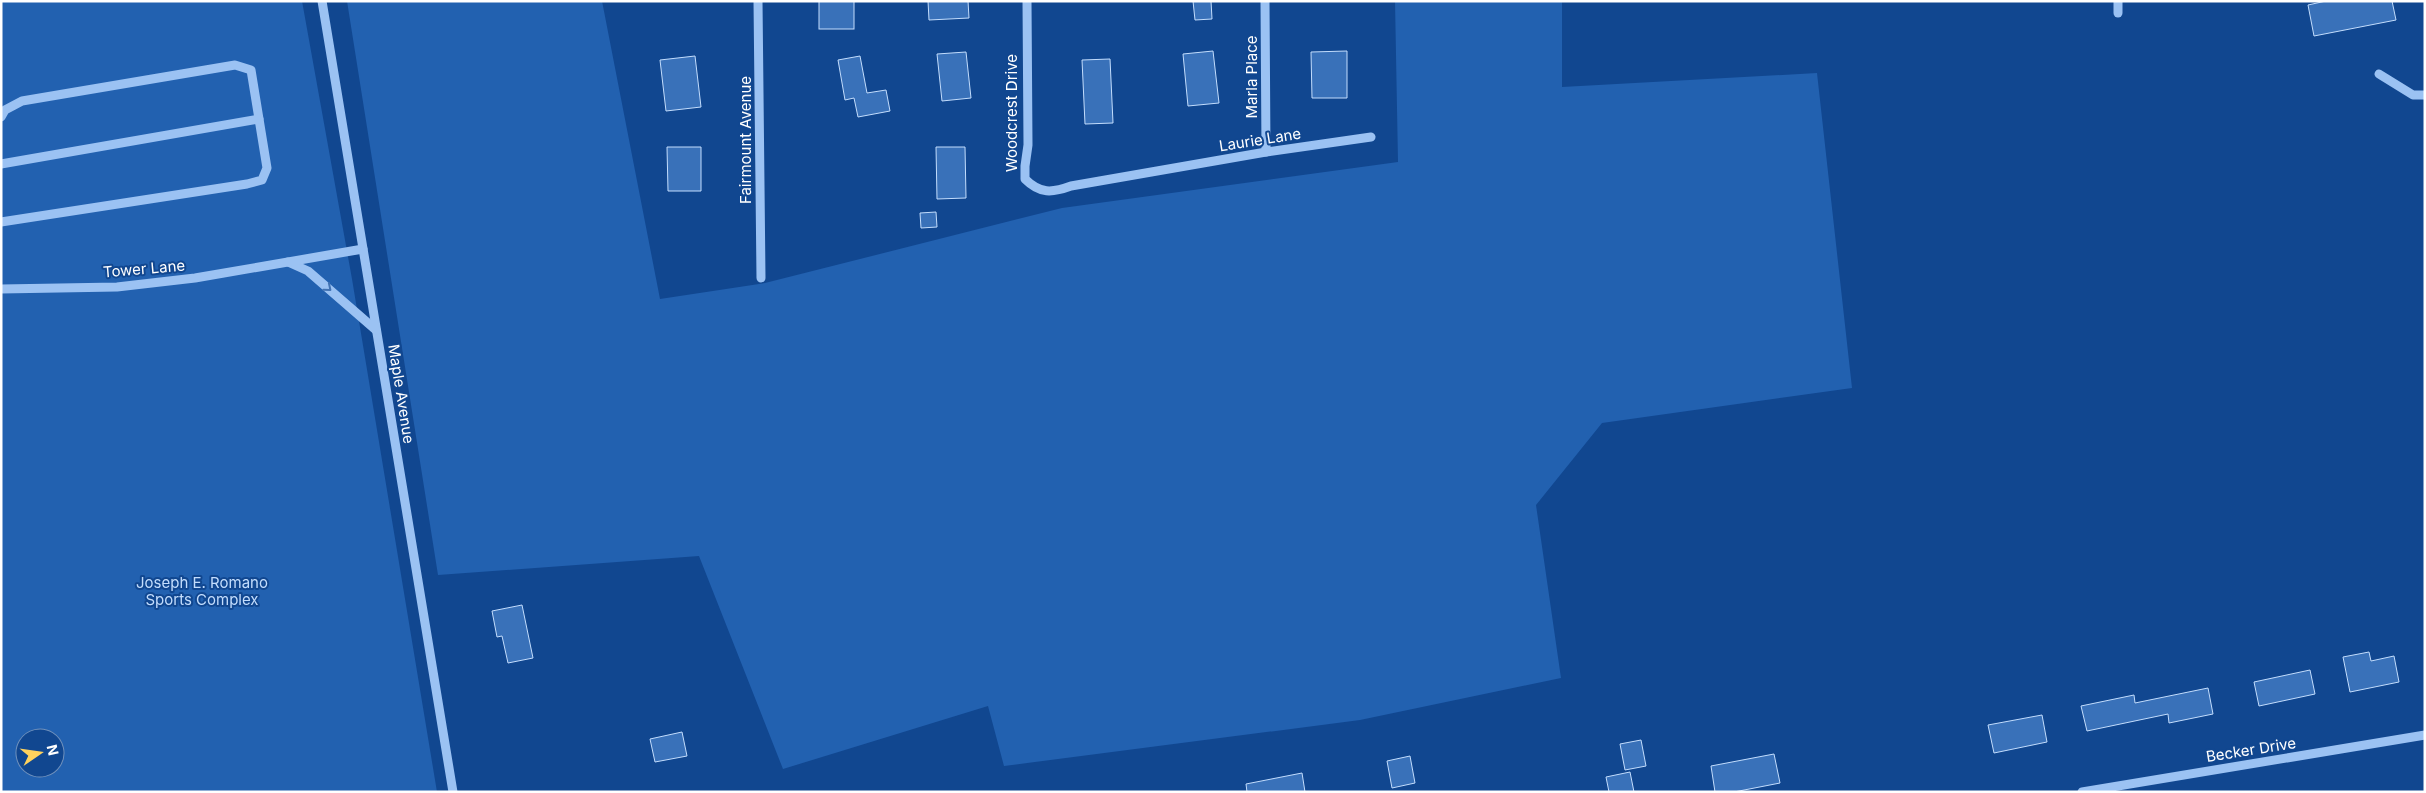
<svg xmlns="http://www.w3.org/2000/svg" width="2426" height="793" viewBox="0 0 2426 793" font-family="Inter,sans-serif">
<rect width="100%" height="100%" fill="#114790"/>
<g fill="#2261b0" fill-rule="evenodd">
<path d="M1,1h301l50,278 85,513h-436zM25,738h30v30h-30z"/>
<path d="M347,1h255l58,298 105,-16 297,-75 336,-46 -3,-161h167v86l255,-14 35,315 -250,35 -66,82 25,173 -201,42 -356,46 -16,-60 -205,63 -84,-213 -261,19z"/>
</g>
<g fill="#3971b9" stroke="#c3ddfd">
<rect x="819" y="1" width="35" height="28"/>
<path d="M928,1h40l1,17 -40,2z"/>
<path d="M1193,1h18l1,18 -17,1z"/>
<path d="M2326,1h66l4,19 -82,16 -6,-31z"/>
<path d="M1213,51l6,52 -31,3 -5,-52z"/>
<path d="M1347,51v47h-35l-1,-46z"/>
<path d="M966,52l5,46 -29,3 -5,-47z"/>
<path d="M695,56l6,51 -35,4 -6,-51z"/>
<path d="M860,56l7,37 19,-3 4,21 -32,6 -4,-19 -9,2 -7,-40z"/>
<path d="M1110,59l3,64 -28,1 -3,-64z"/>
<path d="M667,147h34v44h-33z"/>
<path d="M936,147h29l1,51 -29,1z"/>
<path d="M936,212l1,15 -16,1 -1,-15z"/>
<path d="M522,605l11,53 -25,5 -6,-27 -5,1 -5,-26z"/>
<path d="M2369,652l2,9 23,-5 5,26 -49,10 -7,-35z"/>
<path d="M2310,670l5,24 -56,12 -5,-24z"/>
<path d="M2208,688l5,26 -44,9 -1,-9 -81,17 -6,-25 53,-11 1,8z"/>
<path d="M2042,715l5,27 -53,11 -6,-28z"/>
<path d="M682,732l5,24 -32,6 -5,-23z"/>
<path d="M1641,740l5,26 -21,4 -5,-26z"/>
<path d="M1774,754l6,29 -46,9h-19l-4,-26z"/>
<path d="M1410,756l5,27 -23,5 -5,-27z"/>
<path d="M1630,772l4,20h-25l-3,-15z"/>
<path d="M1302,773l3,19h-58l-1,-8z"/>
</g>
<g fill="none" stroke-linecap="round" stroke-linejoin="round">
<g stroke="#9bc2f3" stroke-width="9">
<path d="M322,1l131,791"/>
<path d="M758,1l3,277"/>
<path d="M1027,1l1,144 -3,21v13c15,15 27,14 46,7l195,-34 105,-15"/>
<path d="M1265,1l1,151"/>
<path d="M2118,1v12"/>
<path d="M2379,74l34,21h12"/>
<path d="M1,117l4,-7 17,-9 213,-36 16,5 16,98 -5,12 -15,4 -246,38"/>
<path d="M1,164l258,-45"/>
<path d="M288,262l20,9 68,59"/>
<path d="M1,289l116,-2 78,-9 168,-29"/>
<path d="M2082,792l343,-57"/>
</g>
</g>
<defs><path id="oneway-chevron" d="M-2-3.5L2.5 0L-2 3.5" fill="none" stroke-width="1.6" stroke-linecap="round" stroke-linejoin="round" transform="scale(1.25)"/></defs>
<use stroke="#4172b3" href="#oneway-chevron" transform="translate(328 288) rotate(40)"/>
<g text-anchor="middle" stroke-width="4" stroke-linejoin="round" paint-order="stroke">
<g font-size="15" fill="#fff" stroke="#114790">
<text transform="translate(1252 77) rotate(-90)" y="5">Marla Place</text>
<text transform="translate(1012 113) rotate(-90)" y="5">Woodcrest Drive</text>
<text transform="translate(746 140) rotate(-90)" y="5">Fairmount Avenue</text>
<text transform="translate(1260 140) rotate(-9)" y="5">Laurie Lane</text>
<text transform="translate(144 269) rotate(-5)" y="5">Tower Lane</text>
<text transform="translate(401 394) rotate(81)" y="5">Maple Avenue</text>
<text transform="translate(2251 750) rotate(-9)" y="5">Becker Drive</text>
</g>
<g font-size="15" fill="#c3ddfd" stroke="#114790">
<text x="202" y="588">Joseph E. Romano<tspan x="202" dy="17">Sports Complex</tspan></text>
</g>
</g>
<rect width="2426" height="793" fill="none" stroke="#ffffff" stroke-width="5"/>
<g transform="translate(40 753) rotate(77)"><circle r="24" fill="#114790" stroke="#7091bc"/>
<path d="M0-4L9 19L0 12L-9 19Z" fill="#ffd25d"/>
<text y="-8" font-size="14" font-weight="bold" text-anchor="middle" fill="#ffffff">N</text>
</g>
</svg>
